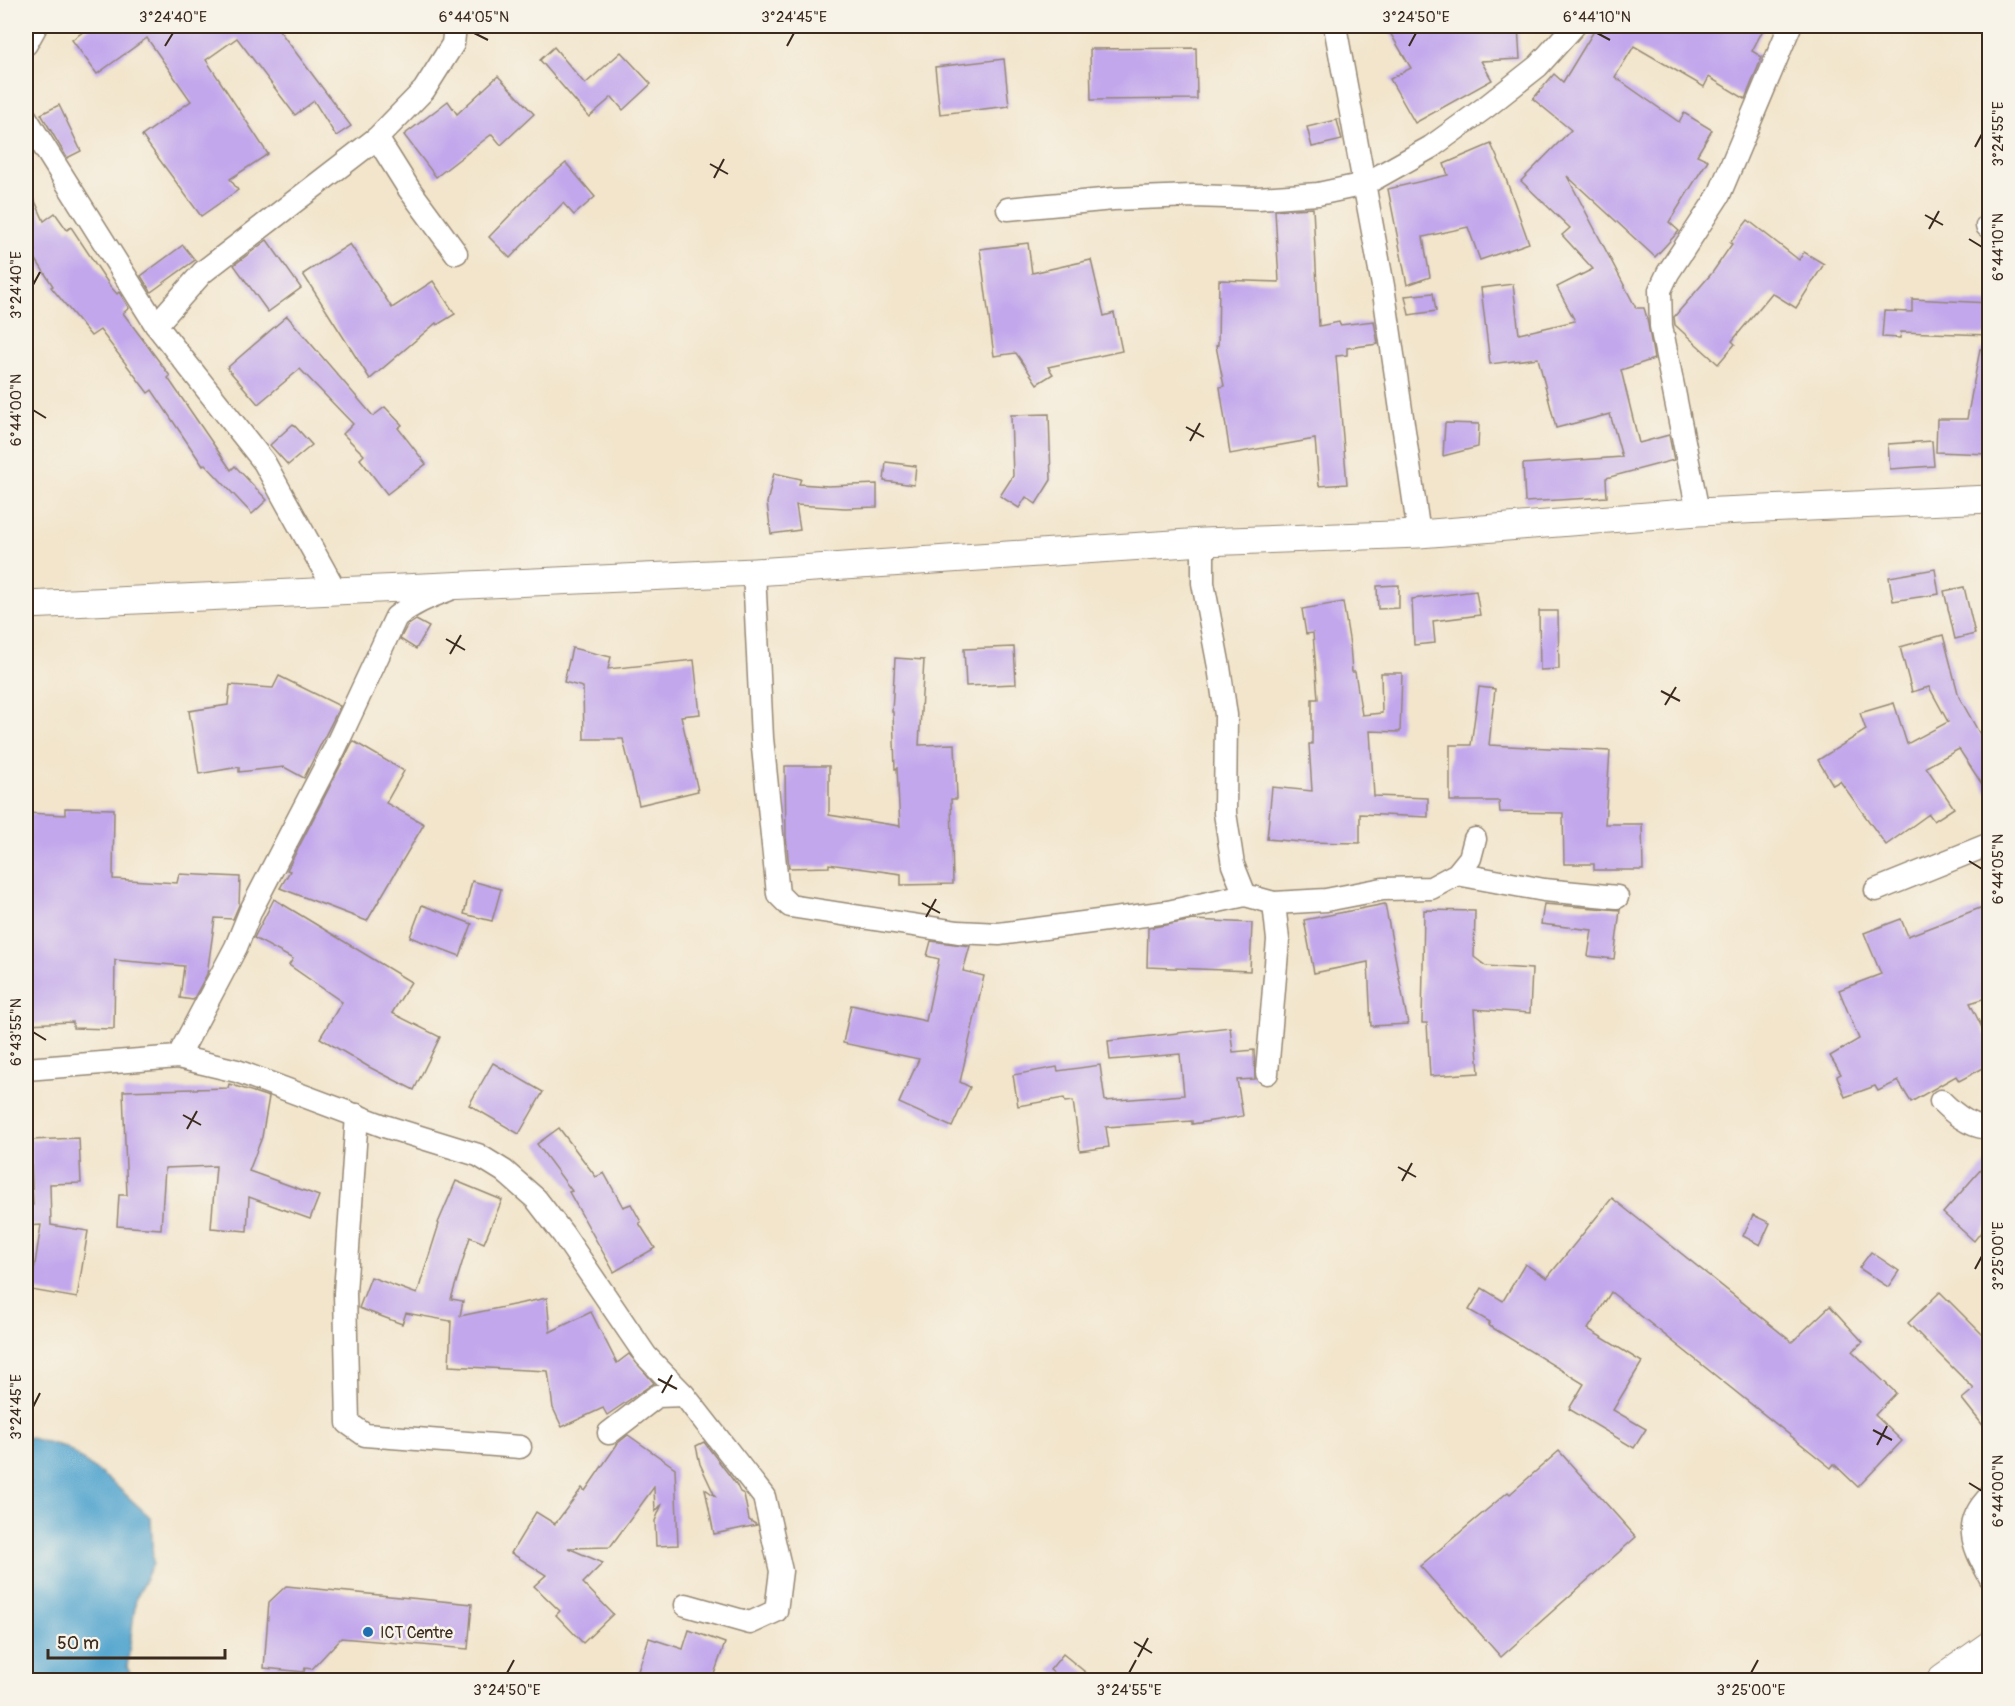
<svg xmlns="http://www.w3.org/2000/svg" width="2015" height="1706" viewBox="0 0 2015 1706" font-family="Pangolin,sans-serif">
<rect width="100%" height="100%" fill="#f7f3e8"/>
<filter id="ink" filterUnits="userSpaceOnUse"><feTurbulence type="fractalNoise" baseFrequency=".0167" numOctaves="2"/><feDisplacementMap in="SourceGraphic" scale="12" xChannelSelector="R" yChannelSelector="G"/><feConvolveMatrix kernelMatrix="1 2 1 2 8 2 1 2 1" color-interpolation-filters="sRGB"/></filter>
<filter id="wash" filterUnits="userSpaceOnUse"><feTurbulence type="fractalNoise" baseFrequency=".008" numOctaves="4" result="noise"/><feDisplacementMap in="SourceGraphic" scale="24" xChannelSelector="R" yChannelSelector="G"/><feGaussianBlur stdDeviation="1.35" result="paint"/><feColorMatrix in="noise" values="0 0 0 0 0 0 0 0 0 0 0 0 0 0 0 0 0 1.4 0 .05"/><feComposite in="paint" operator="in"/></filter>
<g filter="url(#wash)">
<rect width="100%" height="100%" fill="#f2e5cc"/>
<path fill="#54a6cf" stroke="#486876" stroke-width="1.5" d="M26,1437l39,10 47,35 39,36 2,46 -17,34 -9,69 6,13h-107z"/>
<g id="blocks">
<g fill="#c2a7ec">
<path d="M91,26h185l75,100 -15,10 -22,-35 -19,14 -58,-77 -31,22 62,94 -38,25 8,11 -37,26 -59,-80 49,-35 -44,-63 -50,36 -25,-34z"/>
<path d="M1386,26h132l2,33 -39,2 11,19 -77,43 -25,-44 21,-11z"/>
<path d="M1597,26h168l-13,25 10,6 -17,42 -36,-22 -5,10 -70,-41 -19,31 64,45 5,-9 28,17 -15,25 11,5 -39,62 10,9 -24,26 -88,-81 69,132h8l3,10 7,41 -33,11 18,73 30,-8 5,25 -68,18 1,19 -82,5 -2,-38 99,-7 -12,-43 -54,14 -18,-70 -48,6 -9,-76 32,-4 6,50 56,-13 -18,-34 36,-18 -31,-34 8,-7 -49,-47 50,-51 -38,-31 21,-25 9,8z"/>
<path d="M554,47l31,37 36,-32 30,32 -28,26 -11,-13 -23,20 -49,-57z"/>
<path d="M1196,48l1,51 -106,1 -1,-51z"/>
<path d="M1004,59l5,47 -69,8 -5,-47z"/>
<path d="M498,76l36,38 -33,31 -9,-11 -56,43 -32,-42 44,-34 9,13z"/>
<path d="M59,105l22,46 -14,7 -26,-44z"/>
<path d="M1337,120l5,20 -30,7 -5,-20z"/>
<path d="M1491,144l11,24 27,75 -49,17 -12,-33 -45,10 7,40 -23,8 -19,-96 60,-14 -4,-11z"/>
<path d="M566,163l29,34 -21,18 -11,-12 -53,55 -21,-21 47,-49z"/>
<path d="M26,181l18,40 11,-8 12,17 4,-3 39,59 7,8 2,-2 10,16 -6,5 47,63 -2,2 63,92 4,-4 32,34 -15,14 -47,-50 -2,2 -51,-76 -4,3 -48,-63 -9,6 -40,-49 2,-1 -22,-34 4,-2 -9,-14z"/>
<path d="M1313,208l6,118 20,-4 1,3 34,-4 4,23 -31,4v7l-11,1 11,128 -28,2 -4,-47 -85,15 -10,-67 4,-1 -8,-40 2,-1 1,-65 60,2 -4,-72z"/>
<path d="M1748,220l51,40 5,-8 20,12 -28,44 -24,-15 -40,48 3,3 -17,20 -43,-39 -1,-8 38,-44 20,-29 -2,-1z"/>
<path d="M267,240l34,48 -33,24 -34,-47z"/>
<path d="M1028,243l4,30 59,-13 13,56 10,-3 8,38 -74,16 5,7 -16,10 -21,-31 -22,3 -14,-107z"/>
<path d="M350,244l42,64 41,-27 22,33 -18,11 -1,-2 -66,56 -67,-105z"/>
<path d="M183,245l12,15 -44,32 -10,-16z"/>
<path d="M1433,293l3,18 -27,4 -4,-19z"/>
<path d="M1912,299l77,4v32l-88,-3 -1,6 -18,-1 2,-26 28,1z"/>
<path d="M287,316l86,100 12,-9 17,18 -4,3 28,36 -39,30 -27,-35 4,-4 -21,-21 10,-10 -53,-55 -42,35 -31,-36z"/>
<path d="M1980,349l9,1v104l-53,-2 1,-33h30z"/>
<path d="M1049,414l2,66 -15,24 -10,-7 -7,11 -19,-12 13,-20 -2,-61z"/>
<path d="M1445,423l34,1 -1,23 -35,9z"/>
<path d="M293,424l19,21 -24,20 -18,-20z"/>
<path d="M1932,441l2,25 -44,3 -2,-25z"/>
<path d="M886,462l30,4 -2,19 -30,-4z"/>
<path d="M774,473l27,6 -2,5 29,2 49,-2v23l-32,1 -49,-3 4,25 -29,4 -4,-31z"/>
<path d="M1935,569l4,25 -46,7 -4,-24z"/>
<path d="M1399,585v23l-21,1 -1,-23z"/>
<path d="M1964,587l11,47 -20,5 -11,-48z"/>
<path d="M1476,591l4,24 -47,6 2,22 -21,2 -2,-46z"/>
<path d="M1343,602l7,43 2,27h3l7,43 20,-2 -1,-40h21l-2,59 -30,-1 4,65 54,2v19l-68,-3v29l-59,-1 -34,-3 5,-52 40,4 -3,-47h3v-45h6l-5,-66 -7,1 -4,-25z"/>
<path d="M1539,611h19l1,58 -19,1z"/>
<path d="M416,620l13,7 -13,22 -16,-10 7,-13z"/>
<path d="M1943,635l16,62 22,39 8,-4v63l-30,-46 -33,18 28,41 -20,13 -5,-7 -43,31 -46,-64 -7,4 -15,-25 48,-30 -6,-17 34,-10 13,41 41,-22 -19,-35 -17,5 -12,-45z"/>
<path d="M1014,647l2,37 -50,2 -2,-37z"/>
<path d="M572,648l39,9 -3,12 86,-9 6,54 -19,2 17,75 -59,14 -16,-66h-39l-1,-52 -19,-5z"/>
<path d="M895,658l29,2 -5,85 36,-1 2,55h-6l2,85 -52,1v-11l-72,-10v3l-40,1 -3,-32 -1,-70h44v49l71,11 -3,-58 -2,1 -2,-57h-1z"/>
<path d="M279,676l61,30 -36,72 -20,-11 -45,5v-5l-40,7 -10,-63 39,-6 2,-20 43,3z"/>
<path d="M1479,687l16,2 -6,56 121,6 -5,73h37l1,46h-49v-6h-30l-1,-51 -63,-1 -1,-11h-49v-56h21z"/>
<path d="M353,741l51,30 -18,32 38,21 -57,97 -87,-33 10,-17 -3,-1z"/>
<path d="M65,808l49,1 -1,70 64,4 2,-9 61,3 -1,28 -6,14 -18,-1 -8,56 -14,26 -13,-2 4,-32 -69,-6 -1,69 -41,-1v-6l-47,2 1,-211 38,2z"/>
<path d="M472,881l29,8 -9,32 -28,-7z"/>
<path d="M274,899l137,83 -19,31 48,24 -26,53 -45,-23 -49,-29 22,-36 -53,-37 4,-6 -39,-21z"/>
<path d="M1385,904l23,120 -37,2 -3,-64 -54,11 -10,-53z"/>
<path d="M1544,904l76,6 -6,49 -26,-3 4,-26 -51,-6z"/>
<path d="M422,905l50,19 -12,32 -50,-19z"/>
<path d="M1980,908l9,24v65l-19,6 19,39v23l-30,16 -3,-5 -45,26 -13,-21 -20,10 -3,-5 -30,11 -8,-21 4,-2 -11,-18 29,-17 -20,-49 42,-16 -17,-41 37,-14 7,17z"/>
<path d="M1424,910l51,1 -1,46 12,9 46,3 -2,44 -56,-4 5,64 -49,3 -3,-53h-5z"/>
<path d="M1194,920l58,3 -2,48 -103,-4 1,-39z"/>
<path d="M931,941l39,5 -7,25 21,5 -24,106 10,5 -18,40 -53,-24 20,-44 -76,-16 8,-38 75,16 13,-62 -12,-3z"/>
<path d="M1230,1027l3,25 21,-2 1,29 -18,1 6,36 -51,8v-3l-86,6 3,20 -29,4 -7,-50 -8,1 -1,-4 -46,8 -5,-31 44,-8 1,4 42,-6 5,36 79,-6 -4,-41 -70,6 -2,-19z"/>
<path d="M493,1063l50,29 -24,42 -50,-29z"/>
<path d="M229,1084l40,13 -7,40 -13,34 70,25 -9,23 -61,-22 -2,34 -36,-3 5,-62 -51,2 -4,61 -44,-3 2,-31h8l-4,-104 105,-3z"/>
<path d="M559,1128l37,49 8,-4 19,34 8,-3 10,18 -2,1 16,25 -41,24 -45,-80 3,-1 -35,-47z"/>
<path d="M79,1138l2,45 -31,1 1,41 37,6 -11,67 -46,-8 10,-65 -15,1v-21h7l-3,-65z"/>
<path d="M1989,1160v62l-15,19 -31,-28z"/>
<path d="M456,1181l46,19 -18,43 -14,-6 -19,62 12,2 -3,15 87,-18 3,34 41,-20 26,51 12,-9 25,29 -47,32 -4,-7 -41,19 -9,-19 -5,-37 -99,-5 2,-45 -45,-8 -4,11 -43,-16 12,-31 46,17 22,-70 -1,-1z"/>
<path d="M1612,1198l180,144 38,-36 33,36 -11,9 44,42 -21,22 27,26 -44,46 -24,-23 -3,4 -220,-176 -23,37 54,33 -29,48 33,19 -12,19 -65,-39 15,-25 -96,-59 2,-3 -21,-12 13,-22 21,13 22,-37 22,14z"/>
<path d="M1753,1215l17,8 -10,22 -17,-9z"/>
<path d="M1871,1252l28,19 -11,16 -29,-19z"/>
<path d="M1940,1292l49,49v92l-27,-34 12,-10 -66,-66z"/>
<path d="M628,1435l47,33 3,77 -22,1 -1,-25 7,-17 -7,8 -1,-25 -44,60 -42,1 35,15 -20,20 30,31 -30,29 -27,-28 4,-4 -26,-25 12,-11 -35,-22 25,-41 19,12 27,-36 3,3 33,-48z"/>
<path d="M704,1442l32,42 4,8 4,2 5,26 8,5 -43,9 -9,-45 10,7 -15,-32 -4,-18z"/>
<path d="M1559,1451l77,86 -135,120 -81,-91 88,-74 2,2z"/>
<path d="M286,1586l186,18 -4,45 -127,-11 -29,31 -7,-1 -1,4 -40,-4 5,-66z"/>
<path d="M689,1630l36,13 -13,37h-77l14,-42 34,11z"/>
<path d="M1063,1654l32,26h-32l-13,-10z"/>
</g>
</g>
</g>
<g filter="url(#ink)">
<use href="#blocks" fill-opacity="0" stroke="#968875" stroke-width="1.5"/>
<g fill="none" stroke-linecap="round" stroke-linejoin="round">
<g stroke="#968875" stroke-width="25">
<g id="minor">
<path d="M1335,26l48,260 36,248"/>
<path d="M26,44l10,-18"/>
<path d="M26,118l130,207 108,137 71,128"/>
<path d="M377,138l32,51 47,64"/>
<path d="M1008,209l105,-10 79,-3 66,2 60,-4 47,-10 66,-37 55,-40 52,-41 36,-40"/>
<path d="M1987,226h3"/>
<path d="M156,325l47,-53 174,-134 47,-48 29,-46 2,-18"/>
<path d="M1698,512l-37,-186 -1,-36 8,-17 51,-78 71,-169"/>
<path d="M1203,542v41l16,84 7,48 -1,98 8,52 12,30"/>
<path d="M754,572l8,166 16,156 12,12 168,26 41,2 169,-22 77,-17 29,8 52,-3 57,-11 48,-1 26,-14 13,-16 5,-19"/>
<path d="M1457,874l87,16 73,7"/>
<path d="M1876,890l114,-46"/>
<path d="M178,1057l58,-110 15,-37 83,-160 62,-133c16,-13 33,-20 52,-27"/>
<path d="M26,1069l152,-12 59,14 147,55 94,29 26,16 32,28 27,35 83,122 38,39 -27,1 -48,37"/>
<path d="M1267,1073l11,-133 -4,-37"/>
<path d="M1941,1101c13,13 30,27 49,27"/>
<path d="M357,1115l-12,178 3,130 17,12 155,12"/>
<path d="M684,1395l80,102 17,74 -5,40 -26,12 -64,-18"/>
<path d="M1990,1496c-29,29 -16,50 0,81"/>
</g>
</g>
<g stroke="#968875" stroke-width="29">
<path id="tertiary" d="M26,605l728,-33 449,-30 216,-8 279,-22 292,-13"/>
</g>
<g stroke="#968875" stroke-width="35">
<path id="motorway" d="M1944,1680l46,-32"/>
</g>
<use href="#minor" stroke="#fff" stroke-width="22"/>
<use href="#tertiary" stroke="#fff" stroke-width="27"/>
<use href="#motorway" stroke="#fff" stroke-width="33"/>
</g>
</g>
<path fill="none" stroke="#3b2a1e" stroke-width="2" d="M474,33l14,7M1597,33l13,7M165,46l8,-13M787,46l7,-13M1409,46l7,-13M1975,147l7,-13M710,164l18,10M714,178l10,-19M1925,215l18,10M1929,229l10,-18M1969,239l13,8M33,285l7,-13M33,410l13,8M1186,427l18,10M1190,441l10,-18M446,639l19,11M450,654l11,-19M1661,691l19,10M1665,705l11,-18M1969,861l13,8M922,903l18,10M926,917l10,-18M33,1032l13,8M183,1115l18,10M187,1129l10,-18M1398,1167l18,10M1402,1181l10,-18M1975,1269l7,-13M658,1379l19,10M662,1393l10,-18M33,1407l7,-14M1873,1430l19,10M1877,1445l10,-19M1969,1483l13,8M1134,1642l18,11M1138,1657l10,-19M507,1673l7,-13M1129,1673l7,-13M1751,1673l7,-13"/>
<circle fill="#1f6fb2" stroke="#f7f3e8" stroke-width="2" cx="368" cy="1632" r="6"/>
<g text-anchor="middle" stroke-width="5" stroke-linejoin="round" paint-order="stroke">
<g font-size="16" fill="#3b2a1e" stroke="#f7f3e8" text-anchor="start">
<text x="380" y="1638">ICT Centre</text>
</g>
</g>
<rect width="2015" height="1706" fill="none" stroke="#f7f3e8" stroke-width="66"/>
<path d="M48 1649v9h177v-9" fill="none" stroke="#3b2a1e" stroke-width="3"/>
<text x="57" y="1649" font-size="18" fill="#3b2a1e" stroke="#f7f3e8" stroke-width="4.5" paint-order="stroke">50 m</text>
<rect x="33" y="33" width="1949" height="1640" fill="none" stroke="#3b2a1e" stroke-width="2"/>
<g font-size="15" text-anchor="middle" fill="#3b2a1e">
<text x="173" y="22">3°24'40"E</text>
<text x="474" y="22">6°44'05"N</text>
<text x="794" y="22">3°24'45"E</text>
<text x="1416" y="22">3°24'50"E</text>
<text x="1597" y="22">6°44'10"N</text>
<text transform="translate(1998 134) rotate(-90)" y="5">3°24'55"E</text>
<text transform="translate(1998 247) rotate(-90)" y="5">6°44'10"N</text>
<text transform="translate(16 285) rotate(-90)" y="5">3°24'40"E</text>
<text transform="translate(16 410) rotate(-90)" y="5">6°44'00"N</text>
<text transform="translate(1998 869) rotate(-90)" y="5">6°44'05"N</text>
<text transform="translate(16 1032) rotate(-90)" y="5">6°43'55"N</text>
<text transform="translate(1998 1256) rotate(-90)" y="5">3°25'00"E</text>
<text transform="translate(16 1407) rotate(-90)" y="5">3°24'45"E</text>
<text transform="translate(1998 1491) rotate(-90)" y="5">6°44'00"N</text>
<text x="507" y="1695">3°24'50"E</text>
<text x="1129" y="1695">3°24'55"E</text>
<text x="1751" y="1695">3°25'00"E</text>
</g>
</svg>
